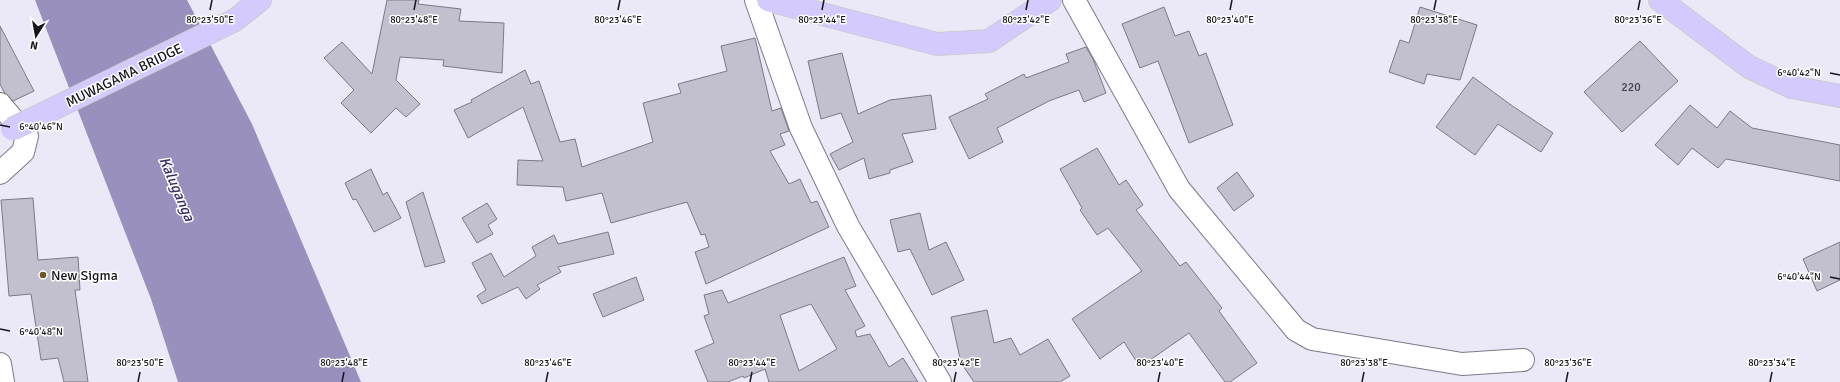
<svg xmlns="http://www.w3.org/2000/svg" width="1840" height="382" viewBox="0 0 1840 382" font-family="Signika,sans-serif">
<rect width="100%" height="100%" fill="#ebe9f8"/>
<path fill="#9990bd" d="M35,0h152l65,124 109,258h-183l-27,-83z"/>
<g fill="#c2c0cf" stroke="#7c7987" fill-rule="evenodd">
<path d="M387,0h32l-1,4 43,5 -2,12 45,2 -2,50 -59,-7 1,-6 -44,-3 -4,23 24,24 -14,13 -10,-9 -25,25 -30,-30 13,-13 -30,-32 18,-16 30,32z"/>
<path d="M1164,7l11,29 14,-5 10,25 7,-3 27,72 -44,18 -31,-82 -18,7 -18,-44z"/>
<path d="M1420,7l57,18 -17,55 -33,-6 -3,10 -35,-12 11,-32 9,3z"/>
<path d="M0,26l34,65 -21,10 -9,-9 -4,-8z"/>
<path d="M755,38l17,73 9,-3 8,23 -9,3 5,11 -15,6 19,33 11,-5 11,24 6,-2 12,26 -123,57 -11,-32 14,-5 -4,-13 -4,1 -14,-33 -76,21 -9,-30 -36,8 -3,-14 -46,-2 1,-25 25,1 -20,-54 -55,31 -14,-28 18,-8 -1,-2 54,-30 6,14 8,-3 21,61 15,-3 7,28 71,-25 -10,-39 38,-10 -3,-9 49,-13 -6,-25z"/>
<path d="M1640,41l38,40 -56,51 -38,-40z"/>
<path d="M1086,47l7,12 13,34 -22,9 -5,-12 -30,11 -52,27 6,14 -34,17 -20,-42 39,-18 -3,-5 39,-20 2,4 43,-16 -3,-8z"/>
<path d="M842,53l16,61 32,-14 41,-5 5,34 -34,5 11,28 -23,8v3l-21,6 -5,-21 -25,12 -9,-16 23,-12 -12,-29 -20,6 -13,-58z"/>
<path d="M1473,77l38,28 42,28 -12,19 -43,-28 -23,31 -39,-28z"/>
<path d="M1690,105l27,23 13,-17 22,17 88,17v36l-114,-22 -8,9 -26,-20 -14,17 -23,-20z"/>
<path d="M1097,148l22,37 7,-5 17,25 -7,5 44,56 6,-4 36,46 -3,3 38,52 -27,19h-5l-36,-49 -49,34 -16,-25 -24,17 -28,-40 70,-48 -34,-43 -11,7 -17,-25 2,-2 -22,-39z"/>
<path d="M371,169l12,26 4,-3 14,26 -27,14 -18,-33 -3,1 -8,-17z"/>
<path d="M1237,172l17,24 -20,15 -17,-23z"/>
<path d="M423,192l22,70 -20,5 -19,-65z"/>
<path d="M33,198l5,62 40,-3 2,33h-5l13,92h-24l-6,-24 -17,2 -10,-66 -22,2 -8,-96z"/>
<path d="M487,203l10,16 -9,6 5,9 -16,9 -15,-25z"/>
<path d="M920,213l9,37 17,-8 18,38 -32,15 -22,-46 -12,3 -8,-32z"/>
<path d="M608,232l6,22 -56,13 3,5 -24,13 3,4 -14,10 -8,-12 -36,17 -5,-8 9,-6 -14,-27 19,-10 13,24 32,-21 -4,-9 22,-12 4,9z"/>
<path d="M1840,242v38l-23,11 -14,-32z"/>
<path d="M844,257l12,29 -11,4 20,36 -10,5 2,6 13,-3 19,33 14,-9 15,24h-149l-4,-13 -21,9 -1,-2 -15,6h-20l-13,-31 19,-8 -10,-27 5,-2 -5,-19 18,-5 6,13zM811,304l26,45 -38,22 -19,-56z"/>
<path d="M636,277l8,23 -41,17 -10,-23z"/>
<path d="M987,310l7,33 17,-5 9,17 28,-16 22,37 -10,6h-86l-13,-19 -10,-46z"/>
</g>
<g fill="none" stroke-linecap="round" stroke-linejoin="round">
<g stroke="#7c7a88" stroke-width="24">
<g id="minor">
<path d="M756,0l45,128 47,98 92,156"/>
<path d="M1074,0l105,189 117,141 16,9 150,25 61,-4"/>
<path d="M0,104l27,32 -4,16 -23,21"/>
<path d="M0,364l3,18"/>
</g>
</g>
<g stroke="#cccccd" stroke-width="24">
<g id="major">
<path d="M768,0l169,44 52,-3 61,-41"/>
<path d="M1660,0l89,67 43,20 48,9"/>
<path d="M235,20l25,-20"/>
</g>
</g>
<use href="#minor" stroke="#fff" stroke-width="22"/>
<use href="#major" stroke="#d5cafe" stroke-width="22"/>
<g stroke="#cccccd" stroke-width="24" stroke-linecap="butt">
<path id="major-bridge" d="M12,129l223,-109"/>
</g>
<use href="#major-bridge" stroke="#d5cafe" stroke-width="22"/>
</g>
<path fill="none" stroke="#16151a" stroke-width="1.5" d="M210,10l2,-10M414,10l2,-10M618,10l2,-10M822,10l2,-10M1026,10l2,-10M1230,10l2,-10M1434,10l2,-10M1638,10l2,-10M1830,73l10,2M0,125l10,2M1830,277l10,2M0,329l10,2M138,382l2,-10M342,382l2,-10M546,382l2,-10M750,382l2,-10M954,382l2,-10M1158,382l2,-10M1362,382l2,-10M1566,382l2,-10M1770,382l2,-10"/>
<circle fill="#6c5525" stroke="#fff" stroke-width="1.5" cx="43" cy="275" r="4"/>
<g text-anchor="middle" stroke-width="3" stroke-linejoin="round" paint-order="stroke">
<g font-size="12" fill="#414047">
<text x="1631" y="91">220</text>
</g>
<g font-size="14" fill="#16151a" stroke="#fff">
<text transform="translate(124 75) rotate(-26)" y="5">MUWAGAMA BRIDGE</text>
</g>
<g font-size="14" fill="#16151a" stroke="#fff" text-anchor="start">
<text x="51" y="280">New Sigma</text>
</g>
<g font-size="15" font-style="italic" fill="#3e2e67" stroke="#fff">
<text transform="translate(177 189) rotate(67)" y="5">Kaluganga</text>
</g>
</g>
<g font-size="10" text-anchor="middle" fill="#16151a" stroke="#fff" stroke-width="3" stroke-linejoin="round" paint-order="stroke">
<text x="210" y="23">80°23'50"E</text>
<text x="414" y="23">80°23'48"E</text>
<text x="618" y="23">80°23'46"E</text>
<text x="822" y="23">80°23'44"E</text>
<text x="1026" y="23">80°23'42"E</text>
<text x="1434" y="23">80°23'38"E</text>
<text x="1638" y="23">80°23'36"E</text>
<text x="1230" y="23">80°23'40"E</text>
<text x="1799" y="76">6°40'42"N</text>
<text x="41" y="130">6°40'46"N</text>
<text x="1799" y="280">6°40'44"N</text>
<text x="41" y="335">6°40'48"N</text>
<text x="140" y="366">80°23'50"E</text>
<text x="344" y="366">80°23'48"E</text>
<text x="548" y="366">80°23'46"E</text>
<text x="752" y="366">80°23'44"E</text>
<text x="956" y="366">80°23'42"E</text>
<text x="1160" y="366">80°23'40"E</text>
<text x="1364" y="366">80°23'38"E</text>
<text x="1568" y="366">80°23'36"E</text>
<text x="1772" y="366">80°23'34"E</text>
</g>
<g transform="translate(36 36) rotate(191)" stroke="#ffffff" stroke-width="3" paint-order="stroke">
<path d="M0-3L7 15L0 10L-7 15Z" fill="#16151a"/>
<text y="-6" font-size="11" font-weight="bold" text-anchor="middle" fill="#16151a">N</text>
</g>
</svg>
